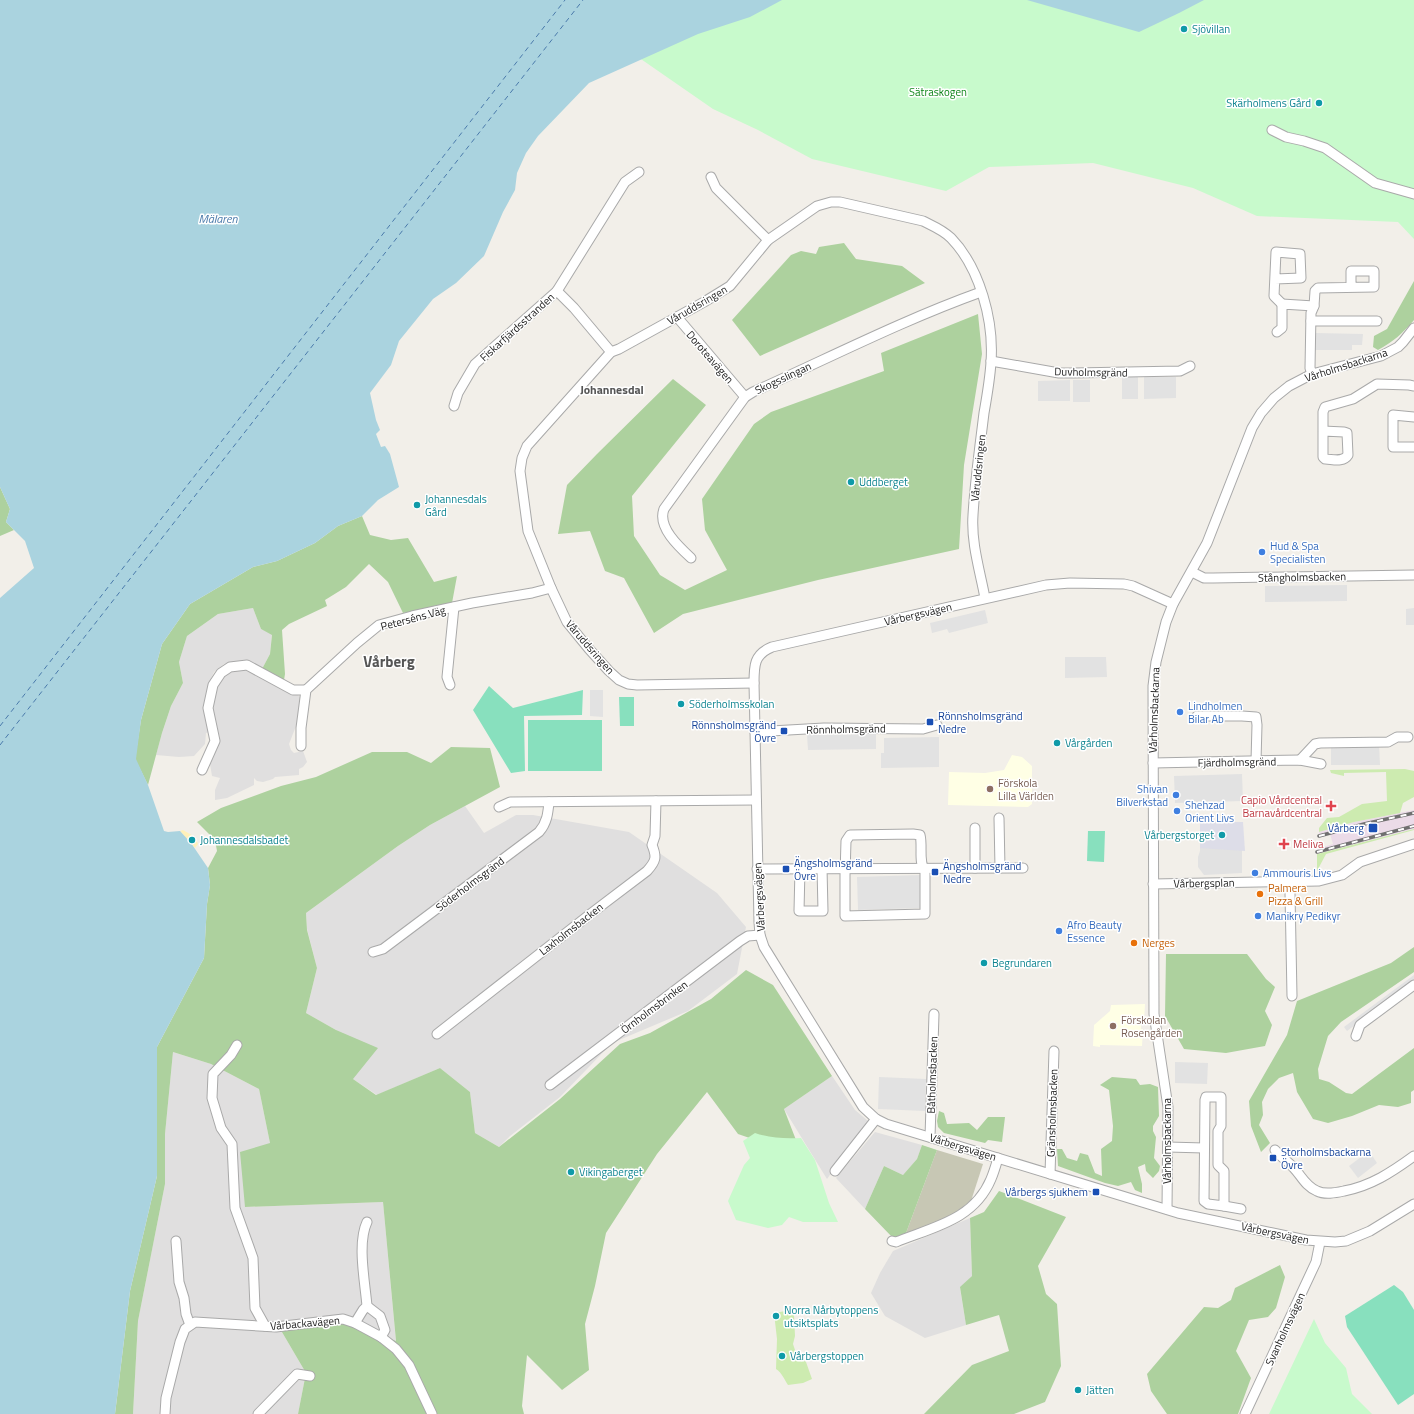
<svg xmlns="http://www.w3.org/2000/svg" width="1414" height="1414" viewBox="0 0 1414 1414" font-family="'Titillium Web',sans-serif">
<rect width="100%" height="100%" fill="#f2efe9"/>
<g fill="#e0dfdf">
<path d="M253,608l8,21 11,5 -2,20 -8,15 -15,-7 -23,2 -10,8 -5,11 1,49 -4,1 -1,11 -11,12 -15,1 -23,-2 6,-22 9,-27 12,-23 -4,-21 8,-26 31,-22z"/>
<path d="M243,669l9,3 45,22 3,3 -2,24 -9,23 2,6 3,3 9,-2 4,11 -4,5 -4,2v6l-24,2 -2,2 -10,3 -6,-1 -3,-3v7l-27,13 -12,2v-10l5,-12 -8,-2 -2,-12 10,-26 -8,-32 9,-28 14,-8z"/>
<path d="M465,806l19,27 32,-18h17l96,17 88,61 29,34 -9,47 -49,37 -76,32 -52,54 -50,39 -11,11 -24,-14 -5,-41 -30,-24 -63,27 -24,-16 -17,-49 -30,-17 11,-45 -10,-39 -1,-16 92,-67 32,-21z"/>
<path d="M173,1052l38,12 48,25 11,54 -25,64 138,-5 13,140 -52,-21 -65,6 27,46 -8,41h-165l5,-93 27,-137v-50z"/>
<path d="M832,1076l23,34 13,11 -41,58 -43,-70z"/>
<path d="M875,1132l47,13 -5,14 -14,16 -19,-9 -19,43 -29,-31z"/>
<path d="M970,1218l2,58 -12,12 6,37 -41,13 -40,-22 -14,-23 9,-20 13,-22z"/>
</g>
<path fill="#ebdbe8" d="M1414,810v19l-97,25v-5l16,-5 -3,-10 -11,2v-4l35,-10z"/>
<g fill="#ffffe5">
<path d="M1012,755l10,2 10,9v38l-4,3 -80,-2 1,-33 36,1 19,-3z"/>
<path d="M1145,1004l-1,17h-14l1,4h10v4h2l-1,17 -42,-1v2l-7,-1 1,-21 16,-14 1,-6z"/>
</g>
<path fill="#c7c7b4" d="M937,1150l46,14 -12,37 -25,18 -40,14z"/>
<g fill="#cdebb0">
<path d="M1405,769l9,2v26l-11,6 -3,10 -46,9 -35,10v-4l8,-10 12,-1 23,-13 25,-3 -1,-29 -42,1v3l-13,-3 -1,-3z"/>
<path d="M1414,829v1l-88,24 -9,17v-17z"/>
<path d="M791,1310l3,5 1,21 -2,8 3,9 10,9 6,17 -9,4 -15,2c-4,-6 -6,-12 -12,-16l1,-30 -3,-26z"/>
</g>
<g fill="#add19e">
<path d="M844,243l12,16 46,7 23,17 -165,73 -28,-36 59,-65 10,-4 15,3 3,-7z"/>
<path d="M1414,281v39c-12,14 -20,21 -36,30l-5,-3 1,-11 13,-7z"/>
<path d="M978,314l4,40 -18,111 -5,84 -141,31 -135,34 -29,19 -30,-55 -19,-7 -15,-40 -32,3 9,-49 30,-31 76,-75 33,26 -74,91 2,40 26,39 25,15 42,-20 -22,-40 -3,-31 52,-75 17,-12 113,-41 -3,-18z"/>
<path d="M0,487l10,22 -4,13 8,8 -14,6z"/>
<path d="M362,516l8,19 21,5 17,-2 26,44 23,-6 -5,27 -49,10 -15,-31 -19,-18 -23,23 -21,13 2,6 -38,18 -7,6 3,44 -1,6 -22,-11 8,-15 2,-19 -11,-6 -8,-21 -35,6 -31,22 -8,26 4,21 -12,23 -9,27 -14,52 -13,-26 6,-39 21,-76 28,-40 63,-37 24,-6 38,-18 23,-17z"/>
<path d="M451,747l39,1 10,39 -70,38 -32,21 -92,67 1,17 10,38 -11,45 30,17 42,18 -25,31 23,16 64,-27 30,24 5,41 24,14 61,-48 60,-55 30,-11 61,-34 35,-29 27,15 59,91 -48,33 12,31 -26,5 -32,-11 -31,-42 -50,62 -51,79 -11,53 -10,38 4,46 -27,20 -35,-35 -5,51 2,8h-226l8,-41 -27,-46 65,-6 52,20 -13,-139 -138,5 -5,-55 30,-9 -11,-54 -48,-25 -38,-12 -8,82v50l-27,137 -5,93h-18l15,-123 27,-115v-129l47,-89 3,-54 3,-19 -2,-17 9,-17 -2,-11 -18,-18 24,-14 60,-22 35,-9 56,-25h35l24,11z"/>
<path d="M1414,947v25l-73,50 -13,14 -10,33 1,10 10,3 17,11 6,1 62,-46v42l-3,2v11l-13,4 -19,-2 -27,11 -24,7 -15,-4 -16,-27 -4,-19 -14,5 -11,11 -6,13 1,13 -4,10 11,18 -9,9 -10,-26 -2,-25 38,-66 10,-34 94,-38z"/>
<path d="M1166,954h81l19,25 9,8 -10,24 7,14 -7,21 -39,7 -42,-4 -19,-33z"/>
<path d="M1112,1077l24,2 4,6 10,-1 8,3 1,29 -6,10v5l3,6 -2,21 6,8 -1,5 -6,7 -7,-7 -1,-7 -7,3 4,17v9l-7,-3 -4,-8 -13,4 -13,-3 -47,-17 -1,-17h5l5,9 10,3 3,-8 8,2 7,18 7,3 -1,-27 11,-8 1,-15 -4,-36 -9,-5z"/>
<path d="M939,1111l5,2 3,11 22,-1 8,7 11,-13h17l-3,25 -14,-2 -3,3 -41,-10 -6,-6 -1,-6z"/>
<path d="M922,1145l15,5 -31,83 -13,5 -28,-29 19,-43 19,9 14,-16z"/>
<path d="M999,1191l67,26 -28,49 8,28 11,10 4,62 -16,36 -31,12h-90l48,-49 37,-14 -10,-36 -33,10 -6,-38 12,-11 -2,-58 14,-6z"/>
<path d="M1280,1265l5,12 -9,31 -8,9 -19,3 -13,31 15,27 -13,36h-71l-16,-23 -4,-17 57,-67 14,1 13,-8 4,-12z"/>
</g>
<path fill="#fff1ba" d="M183,830l12,7 3,7 -3,4 -15,-17z"/>
<g fill="#c8facc">
<path d="M632,0h782v239l-16,-17 -141,-6 -64,-28 -100,-25 -104,4 -43,24 -134,-32 -54,-29 -45,-21 -114,-79z"/>
<path d="M755,1133c15,5 30,6 46,5l14,22 14,43 9,19h-35l-14,-5 -7,8 -14,3 -32,-8 -8,-19 16,-36 6,-7 -7,-17z"/>
<path d="M1314,1319l11,24 21,25 6,26 20,20h-103z"/>
</g>
<g fill="#88e0be">
<path d="M489,686l24,22 70,-18 -1,25 -58,1 1,55 -14,2 -38,-63z"/>
<path d="M619,697h15v29h-14z"/>
<rect x="528" y="720" width="74" height="51"/>
<path d="M1088,831h17l-1,31 -17,-1z"/>
<path d="M1394,1285l9,7 11,18v84l-16,11 -51,-78 -2,-11z"/>
</g>
<g fill="#e2e2e2">
<path d="M1315,333l48,1 -1,11h-10v5h-37z"/>
<rect x="1122" y="377" width="16" height="22"/>
<path d="M1144,377h32v21l-32,1z"/>
<path d="M1070,380v21h-32v-20z"/>
<rect x="1073" y="380" width="17" height="22"/>
<path d="M1347,585v16l-82,1v-16z"/>
<path d="M1414,608v17h-8v-16z"/>
<path d="M985,610l3,13 -39,10 -2,-4 -15,4 -2,-10z"/>
<path d="M1065,657h41l1,20 -42,1z"/>
<path d="M590,690h13v27l-13,-1z"/>
<path d="M876,734v15l-68,1 -1,-15z"/>
<path d="M939,737v30l-58,1v-15h3v-15z"/>
<path d="M1379,744l1,21h-49v-20z"/>
<path d="M1242,774l1,27 -68,2 -1,-27z"/>
<path d="M1200,846l42,2v25l-38,2 -6,-8v-10l2,-6z"/>
<path d="M921,875l1,33 -64,2 -1,-33z"/>
<path d="M1414,975v6l-67,50 -3,-4z"/>
<path d="M1175,1062l33,1 -1,21 -32,-1z"/>
<path d="M879,1077l47,2 -1,32 -47,-2z"/>
<path d="M1369,1151l8,12 -19,15 -9,-12z"/>
</g>
<path fill="#dddde8" d="M1200,822h43l2,29 -45,-3z"/>
<g fill="#aad3df">
<path d="M0,0h782l-32,17 -52,17 -109,49 -51,53 -12,17 -9,20 -2,17 -12,22 -19,44 -28,27 -23,16 -34,42 -8,24 -21,28 6,27 4,10 -4,4 5,13 4,-1 5,8 9,33 -21,13 -16,16 -24,10 -23,17 -38,18 -24,6 -63,37 -28,40 -21,76 -5,39 12,26 16,46 4,1 12,-1 11,12 17,25 2,17 -3,19 -3,54 -47,89v129l-27,115 -15,123h-115v-816l34,-30 -9,-27 -19,-19 4,-13 -10,-22z"/>
<path d="M1027,0h177l-25,13 -40,19z"/>
</g>
<g fill="none" stroke-linecap="round" stroke-linejoin="round">
<g stroke="#4a7aab" stroke-width="1" stroke-dasharray="5 4" stroke-linecap="butt">
<path d="M0,726l565,-726"/>
<path d="M0,745l583,-745"/>
</g>
<g stroke="#a9a9a9" stroke-width="11">
<g id="minor">
<path d="M1272,130l14,7 18,4 21,7 50,35 39,11"/>
<path d="M711,177l5,11 52,52"/>
<path d="M1275,279l26,-1 -1,-24 -24,-2 -2,44 8,8"/>
<path d="M557,291l17,17 37,44"/>
<path d="M677,317l68,80"/>
<path d="M1311,321h66"/>
<path d="M1277,332l5,-4v-24l32,2"/>
<path d="M991,361l68,12h15l106,-2 10,-5"/>
<path d="M1312,374l-2,-6 1,-55 3,-7 1,-15 3,-3 56,-1v-16h-23v16"/>
<path d="M454,406l4,-13 17,-29 82,-73 68,-109 14,-10"/>
<path d="M1414,417l-21,-2v32h21"/>
<path d="M1323,431l21,1 3,1 1,22c-5,8 -16,4 -23,4l-2,-2v-45l2,-5 28,-8 24,-15 32,1 5,1"/>
<path d="M691,558c-12,-11 -34,-31 -27,-49l81,-112 8,-5c76,-34 150,-72 228,-100"/>
<path d="M1192,572l12,6h9l201,-3"/>
<path d="M1173,604l-40,-18 -9,-2 -54,-1 -24,2 -274,62c-18,7 -18,19 -18,36l5,239 1,13 4,12 99,160 13,12 10,5 292,89 128,27 29,2 11,-1 24,-10 44,-27"/>
<path d="M754,683l-117,2 -9,-1 -9,-4 -10,-9 -20,-22 -22,-27 -16,-34 -23,-57 -8,-60 2,-13 5,-12 84,-94 8,-3 85,-47 26,-16 38,-46 49,-34 14,-4h9l83,19c10,5 20,9 28,17 29,30 43,83 40,124 -1,17 -4,34 -7,51 -4,33 -9,68 -11,102 -2,28 7,56 12,83"/>
<path d="M450,685l-3,-8 7,-70"/>
<path d="M1197,716h45l14,1 1,8 -1,36"/>
<path d="M755,732l69,-4 99,1 14,-4"/>
<path d="M301,746v-18l5,-38 51,-47 22,-18 33,-9 60,-13 60,-10 19,-5"/>
<path d="M1300,760l15,-16 5,-1 68,-1 9,-5h11"/>
<path d="M1153,763l147,-3 21,4"/>
<path d="M202,770l13,-29 -7,-33 5,-23 8,-12 9,-6 17,-2 46,25h13"/>
<path d="M499,807l11,-5 246,-2"/>
<path d="M999,818l1,50"/>
<path d="M975,828v40"/>
<path d="M913,834l7,1c3,11 -2,27 5,36v43l-80,2v-41l1,-34 4,-6z"/>
<path d="M757,869l266,-1"/>
<path d="M800,869l-1,42h24l-1,-43"/>
<path d="M1153,884l166,-3 23,-6 18,-13 54,-18"/>
<path d="M1290,893l2,103"/>
<path d="M373,952l10,-3 156,-117c8,-9 9,-19 10,-30"/>
<path d="M437,1034l152,-119 58,-44c9,-10 10,-14 5,-26l3,-9 1,-35"/>
<path d="M1356,1036l4,-11 54,-40"/>
<path d="M237,1045l-6,10 -18,19 -1,24 9,30 11,16 3,64 18,50 2,50 10,18"/>
<path d="M550,1085l190,-144 8,-5 12,-1"/>
<path d="M1206,1097h15v29l-3,5v34l6,6v35l-16,-2 -4,-3 1,-101z"/>
<path d="M930,1137l4,-123"/>
<path d="M1168,1147l36,1"/>
<path d="M1275,1150c6,7 12,11 18,17 8,8 12,19 24,24 8,4 18,2 27,0 27,-5 48,-19 70,-35"/>
<path d="M835,1171l41,-52"/>
<path d="M1050,1174l4,-123"/>
<path d="M1224,1206l17,3"/>
<path d="M1167,1209l1,-102 -14,-93 -1,-328 3,-24 10,-40 7,-18 34,-61 45,-115 9,-15 13,-15 15,-12 23,-12 69,-18 17,-9 5,-5 11,-14"/>
<path d="M176,1241l3,41 5,16 2,16 4,11"/>
<path d="M892,1241l4,1c37,-15 78,-22 95,-63 3,-7 5,-14 7,-21"/>
<path d="M367,1306l13,10 5,14 -4,7"/>
<path d="M355,1323l8,-13 4,-4c-2,-24 -10,-63 0,-84"/>
<path d="M165,1414l1,-16 14,-56 5,-13 10,-7 81,5 67,-8 12,4 26,14 15,12 13,16 23,49"/>
<path d="M258,1414l39,-40 13,2"/>
<path d="M1245,1414l71,-152 4,-20"/>
</g>
</g>
<use href="#minor" stroke="#fff" stroke-width="9"/>
<g stroke="#707070" stroke-width="3.5">
<g id="rail">
<path d="M1319,836l45,-12 50,-11"/>
<path d="M1317,852l97,-26"/>
</g>
</g>
<use href="#rail" stroke="#fff" stroke-width="2" stroke-dasharray="6" stroke-linecap="butt"/>
</g>
<g fill="#0f9aa8" stroke="#fff" stroke-width="1.5">
<circle cx="1184" cy="29" r="4"/>
<circle cx="1319" cy="103" r="4"/>
<circle cx="851" cy="482" r="4"/>
<circle cx="417" cy="505" r="4"/>
<circle cx="681" cy="704" r="4"/>
<circle cx="1057" cy="743" r="4"/>
<circle cx="1222" cy="835" r="4"/>
<circle cx="192" cy="840" r="4"/>
<circle cx="984" cy="963" r="4"/>
<circle cx="571" cy="1172" r="4"/>
<circle cx="776" cy="1316" r="4"/>
<circle cx="782" cy="1356" r="4"/>
<circle cx="1078" cy="1390" r="4"/>
</g>
<g fill="#3f7fe0" stroke="#fff" stroke-width="1.5">
<circle cx="1262" cy="552" r="4"/>
<circle cx="1180" cy="712" r="4"/>
<circle cx="1176" cy="795" r="4"/>
<circle cx="1177" cy="811" r="4"/>
<circle cx="1255" cy="873" r="4"/>
<circle cx="1258" cy="916" r="4"/>
<circle cx="1059" cy="931" r="4"/>
</g>
<g fill="#1a4fb4" stroke="#fff" stroke-width="1.5">
<rect x="926" y="718" width="8" height="8" rx="2"/>
<rect x="780" y="727" width="8" height="8" rx="2"/>
<rect x="1368" y="823" width="10" height="10" rx="2"/>
<rect x="782" y="865" width="8" height="8" rx="2"/>
<rect x="931" y="868" width="8" height="8" rx="2"/>
<rect x="1269" y="1154" width="8" height="8" rx="2"/>
<rect x="1092" y="1188" width="8" height="8" rx="2"/>
</g>
<g fill="#8d6e63" stroke="#fff" stroke-width="1.5">
<circle cx="990" cy="789" r="4"/>
<circle cx="1113" cy="1026" r="4"/>
</g>
<g fill="#e0444e" stroke="#fff" stroke-width="1.5">
<path d="M1329 800h4v4h4v4h-4v4h-4v-4h-4v-4h4z"/>
<path d="M1282 838h4v4h4v4h-4v4h-4v-4h-4v-4h4z"/>
</g>
<g fill="#e8710a" stroke="#fff" stroke-width="1.5">
<circle cx="1260" cy="894" r="4"/>
<circle cx="1134" cy="943" r="4"/>
</g>
<g text-anchor="middle" stroke-width="3" stroke-linejoin="round" paint-order="stroke">
<g font-size="11" fill="#0d838f" stroke="#fff" text-anchor="start">
<text x="1192" y="33">Sjövillan</text>
<text x="1311" y="107" text-anchor="end">Skärholmens Gård</text>
<text x="859" y="486">Uddberget</text>
<text x="425" y="503">Johannesdals<tspan x="425" dy="13">Gård</tspan></text>
<text x="689" y="708">Söderholmsskolan</text>
<text x="1065" y="747">Vårgården</text>
<text x="1214" y="839" text-anchor="end">Vårbergstorget</text>
<text x="200" y="844">Johannesdalsbadet</text>
<text x="992" y="967">Begrundaren</text>
<text x="579" y="1176">Vikingaberget</text>
<text x="784" y="1314">Norra Nårbytoppens<tspan x="784" dy="13">utsiktsplats</tspan></text>
<text x="790" y="1360">Vårbergstoppen</text>
<text x="1086" y="1394">Jätten</text>
</g>
<g font-size="11" fill="#0c8416" stroke="#fff">
<text x="938" y="96">Sätraskogen</text>
</g>
<g font-size="11" fill="#222" stroke="#fff">
<text transform="translate(697 305) rotate(-30)" y="4">Våruddsringen</text>
<text transform="translate(517 327) rotate(-42)" y="4">Fiskarfjärdsstranden</text>
<text transform="translate(710 357) rotate(49)" y="4">Doroteavägen</text>
<text transform="translate(1346 365) rotate(-18)" y="4">Vårholmsbackarna</text>
<text transform="translate(1091 372) rotate(1)" y="4">Duvholmsgränd</text>
<text transform="translate(783 378) rotate(-25)" y="4">Skogsslingan</text>
<text transform="translate(978 468) rotate(-84)" y="4">Våruddsringen</text>
<text transform="translate(1302 577) rotate(-1)" y="4">Stångholmsbacken</text>
<text transform="translate(918 614) rotate(-13)" y="4">Vårbergsvägen</text>
<text transform="translate(413 618) rotate(-15)" y="4">Peterséns Väg</text>
<text transform="translate(590 647) rotate(49)" y="4">Våruddsringen</text>
<text transform="translate(1154 710) rotate(-88)" y="4">Vårholmsbackarna</text>
<text transform="translate(846 729) rotate(-1)" y="4">Rönnholmsgränd</text>
<text transform="translate(1237 762) rotate(-1)" y="4">Fjärdholmsgränd</text>
<text transform="translate(1204 883) rotate(-1)" y="4">Vårbergsplan</text>
<text transform="translate(470 884) rotate(-37)" y="4">Söderholmsgränd</text>
<text transform="translate(759 897) rotate(-93)" y="4">Vårbergsvägen</text>
<text transform="translate(571 929) rotate(-38)" y="4">Laxholmsbacken</text>
<text transform="translate(654 1007) rotate(-37)" y="4">Örnholmsbrinken</text>
<text transform="translate(932 1075) rotate(-88)" y="4">Båtholmsbacken</text>
<text transform="translate(1052 1113) rotate(-88)" y="4">Gränsholmsbacken</text>
<text transform="translate(1167 1141) rotate(-90)" y="4">Vårholmsbackarna</text>
<text transform="translate(963 1147) rotate(17)" y="4">Vårbergsvägen</text>
<text transform="translate(1275 1233) rotate(12)" y="4">Vårbergsvägen</text>
<text transform="translate(305 1323) rotate(-5)" y="4">Vårbackavägen</text>
<text transform="translate(1285 1329) rotate(-65)" y="4">Svanholmsvägen</text>
</g>
<g font-size="11" fill="#366cbe" stroke="#fff" text-anchor="start">
<text x="1270" y="550">Hud &amp; Spa<tspan x="1270" dy="13">Specialisten</tspan></text>
<text x="1188" y="710">Lindholmen<tspan x="1188" dy="13">Bilar Ab</tspan></text>
<text x="1168" y="793" text-anchor="end">Shivan<tspan x="1168" dy="13">Bilverkstad</tspan></text>
<text x="1185" y="809">Shehzad<tspan x="1185" dy="13">Orient Livs</tspan></text>
<text x="1263" y="877">Ammouris Livs</text>
<text x="1266" y="920">Manikry Pedikyr</text>
<text x="1067" y="929">Afro Beauty<tspan x="1067" dy="13">Essence</tspan></text>
</g>
<g font-size="11" fill="#164399" stroke="#fff" text-anchor="start">
<text x="938" y="720">Rönnsholmsgränd<tspan x="938" dy="13">Nedre</tspan></text>
<text x="776" y="729" text-anchor="end">Rönnsholmsgränd<tspan x="776" dy="13">Övre</tspan></text>
<text x="1364" y="832" text-anchor="end">Vårberg</text>
<text x="794" y="867">Ängsholmsgränd<tspan x="794" dy="13">Övre</tspan></text>
<text x="943" y="870">Ängsholmsgränd<tspan x="943" dy="13">Nedre</tspan></text>
<text x="1281" y="1156">Storholmsbackarna<tspan x="1281" dy="13">Övre</tspan></text>
<text x="1088" y="1196" text-anchor="end">Vårbergs sjukhem</text>
</g>
<g font-size="11" fill="#785e54" stroke="#fff" text-anchor="start">
<text x="998" y="787">Förskola<tspan x="998" dy="13">Lilla Världen</tspan></text>
<text x="1121" y="1024">Förskolan<tspan x="1121" dy="13">Rosengården</tspan></text>
</g>
<g font-size="11" fill="#be3a42" stroke="#fff" text-anchor="end">
<text x="1322" y="804">Capio Vårdcentral<tspan x="1322" dy="13">Barnavårdcentral</tspan></text>
<text x="1293" y="848" text-anchor="start">Meliva</text>
</g>
<g font-size="11" fill="#c56008" stroke="#fff" text-anchor="start">
<text x="1268" y="892">Palmera<tspan x="1268" dy="13">Pizza &amp; Grill</tspan></text>
<text x="1142" y="947">Nerges</text>
</g>
<g font-size="12" font-style="italic" fill="#4a7aab" stroke="#fff">
<text x="218" y="223">Mälaren</text>
</g>
<g font-size="12" font-weight="bold" fill="#555" stroke="#fff">
<text x="612" y="394">Johannesdal</text>
</g>
<g font-size="15" font-weight="bold" fill="#555" stroke="#fff">
<text x="389" y="667">Vårberg</text>
</g>
</g>
</svg>
